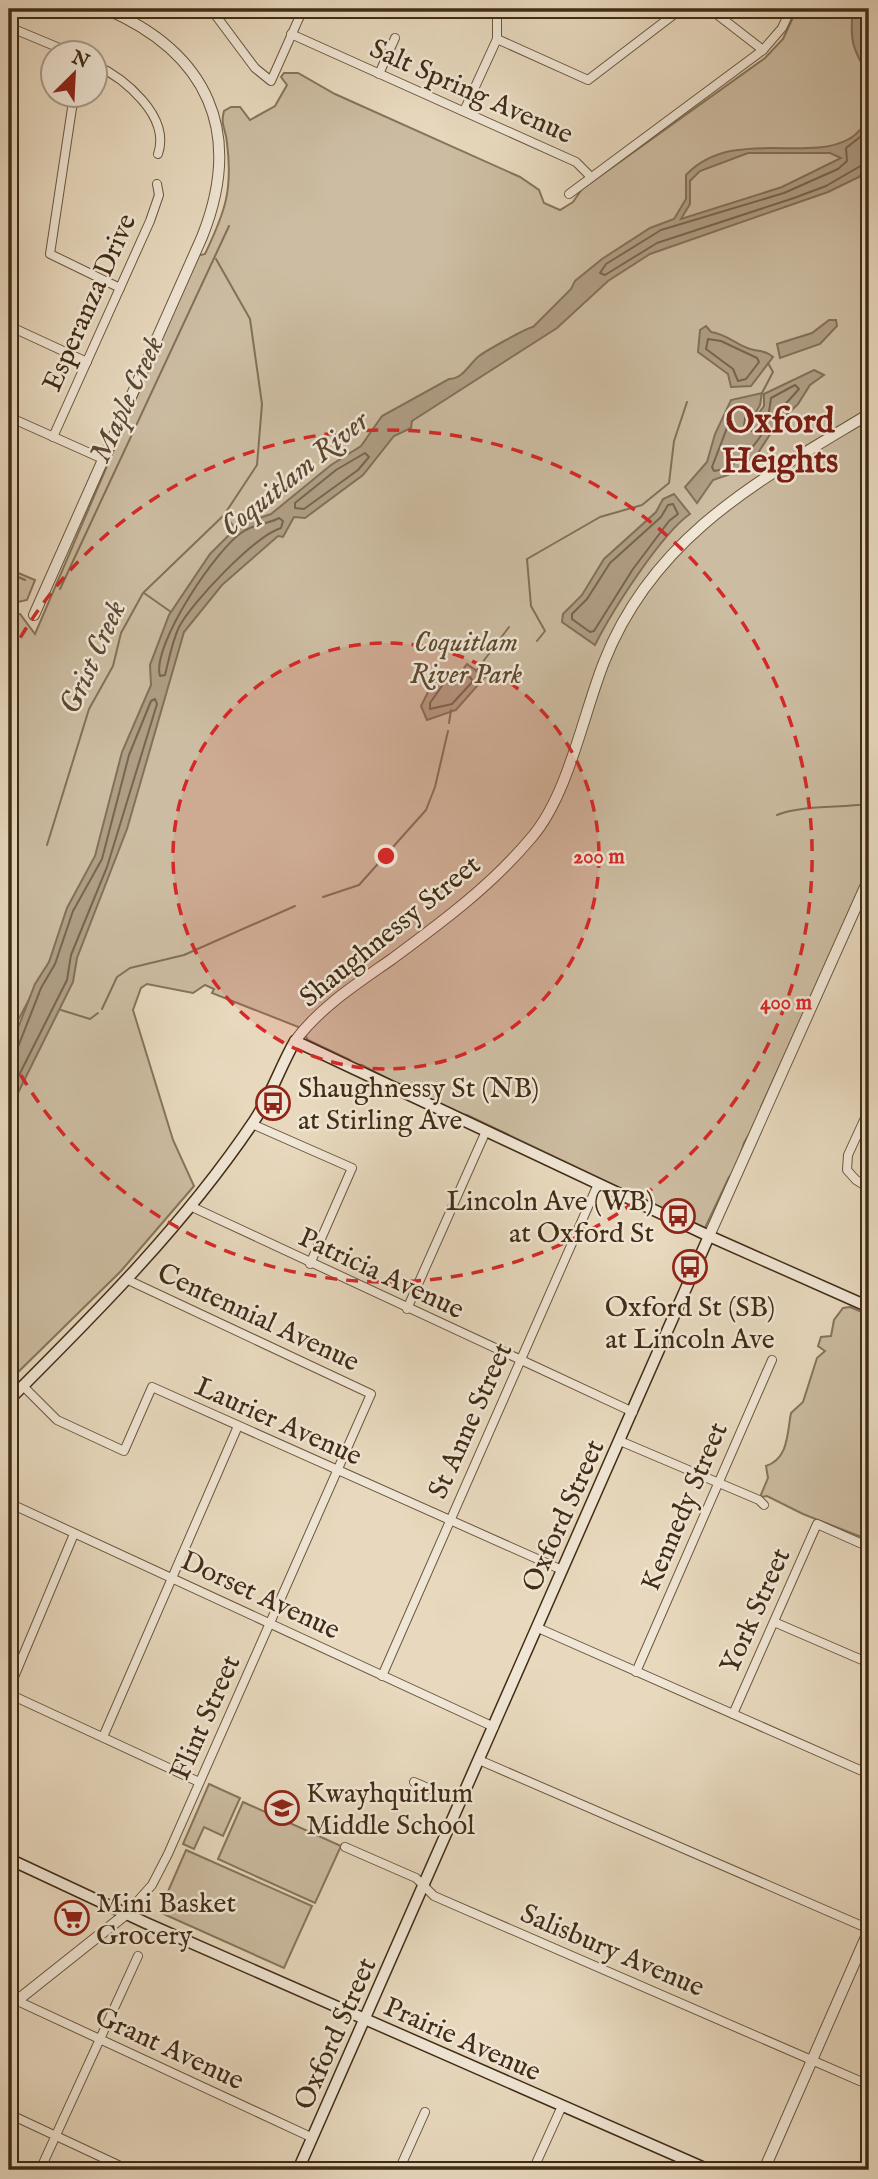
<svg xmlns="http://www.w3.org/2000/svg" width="878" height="2179" viewBox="0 0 878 2179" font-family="'IM FELL English',serif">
<rect width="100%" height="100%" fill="#e8d9be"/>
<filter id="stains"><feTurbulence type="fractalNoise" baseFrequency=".00286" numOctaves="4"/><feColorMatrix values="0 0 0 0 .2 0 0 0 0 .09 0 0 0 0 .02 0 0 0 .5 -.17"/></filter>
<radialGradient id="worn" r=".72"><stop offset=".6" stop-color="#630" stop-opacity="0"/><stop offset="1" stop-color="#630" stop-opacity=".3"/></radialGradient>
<g fill="#ccbca1" stroke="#86745b" stroke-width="2">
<path d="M797,9h72v226l-7,15 7,22v598l-108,237v7l-17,29 -8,26 -7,8 -24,51 -36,-17 -4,1 -11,-8 -187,-89 -14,-2 -91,-48 -11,-1 -1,-4 -42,-20 -7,-12 -89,-35 2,-4 -9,-4 -12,8 -46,-9 -6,4 -8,22 40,130 21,46 -73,85 -112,110v-274l60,-182 -60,112v-417l1,3 2,-7 8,-2 15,20 162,-378 8,-2c20,-42 28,-64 22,-111 -1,-14 -7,-18 -3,-32l7,-4h9l10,13 25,-14 12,-21 -6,-8 3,-4h14l37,21 185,83 19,13 5,13 16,7 13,-8 9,-13 183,-131 18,-19z"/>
<path d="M9,569l26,11 -8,20 -18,4z"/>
<path d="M850,1307l19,8v225l-66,-26 -36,-18 -7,1 8,-19 -2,-12c23,-8 21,-33 25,-53l12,-11 14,-44 8,-7 -7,-5 3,-9 10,-1 3,-16 9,-12z"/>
<path d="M209,1784l31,14 -17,38 -19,-9 -10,22 -11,-5z"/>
<path d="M243,1802l98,44 -26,57 -97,-44z"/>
<path d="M186,1850l126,56 -28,62 -125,-56z"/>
</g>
<g fill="#af9e85" stroke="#837058" stroke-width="2" fill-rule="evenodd">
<path d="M853,9h16v68c-16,-28 -20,-36 -16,-68z"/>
<path d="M869,120v45l-10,12 -31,15 -178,62 -42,27 -51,47 -145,93 -1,7 -17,8 -31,39 -58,43 -11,-1 -11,20 -5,-1 -56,49 -38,47 -57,197 -50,129 -4,24 -64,129v-60l26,-67 14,-22 18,-54 28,-52 27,-104 29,-67 -1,-20 19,-50 41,-61 29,-29 32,-11 60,-49 30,-19 21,-30 67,-37c14,0 20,-15 30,-23 7,-5 47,-28 54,-29l38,-38 4,-8 27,-22 48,-31 24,-9 12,-20v-24c46,-48 120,-12 163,-36 8,-4 14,-13 20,-19zM748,153h82l11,5 -59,29 -101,32 9,-15v-23l10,-10z"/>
<path d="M829,320h7l1,6 -17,18 -40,14 -3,-14 35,-11z"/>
<path d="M706,326l5,6c16,2 25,13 39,17 10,3 15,1 23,8l-22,29 -20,1 -3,-13 -30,-22 2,-22z"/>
<path d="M814,370l10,5 -14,10 -12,19 -22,21 -18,28 -25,20 -20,7 -16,23 -12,-16 22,-25 8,-28 16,-34 31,-7 -2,12 -16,28 20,-27v-12z"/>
<path d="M674,494l16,20c-29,20 -78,97 -95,131l-33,-23 1,-8 19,-19 22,-36 52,-47 7,-13z"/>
<path d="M467,664l18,13 -29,33 -29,10 -6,-14 9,-18 12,-12h16z"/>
</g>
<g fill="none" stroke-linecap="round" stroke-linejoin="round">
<g stroke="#78654d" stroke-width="2">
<path d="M869,130l-23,18 1,13 -9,8 -54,24 -123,37 -55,34 -6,9 5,2 52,-32 137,-45 32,-12 43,-25"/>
<path d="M708,339l13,2 36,17 2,4 -13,17 -8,2 -5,-12 -27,-20z"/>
<path d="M795,385l4,4 -27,30h-4l3,-21z"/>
<path d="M747,406l-3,20 7,5 9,-2 2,5c-11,17 -27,34 -48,37l-2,-4 23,-60z"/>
<path d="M365,453l4,4 -11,13 -54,39 -9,-1v-5l41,-33z"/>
<path d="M673,504l5,10 -9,7 -36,48 -39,62 -4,1 -18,-13v-5l15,-15 23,-36 51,-46 7,-12z"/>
<path d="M279,518l4,3 -2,7c-26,8 -89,74 -102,99 -7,15 -10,32 -14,48l-5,1c-9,-30 57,-129 84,-145 11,-7 24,-7 35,-13z"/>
<path d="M468,675l5,6 -21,23 -22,5v-6l14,-20 16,-1z"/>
<path d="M9,1051l9,-4 23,-59 14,-24 18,-53 29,-52 27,-104 22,-54 4,-2 2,5 -50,163 -36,88 -4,25 -58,115"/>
</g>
<g stroke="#837058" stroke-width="2">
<path d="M762,393l11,-21 -5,-9"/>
<path d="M224,515l13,15"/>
<path d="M9,573l16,7"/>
<path d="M60,589l169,-363"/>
<path d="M144,593l27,19"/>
<path d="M537,641l8,-10 -14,-25 -4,-47 73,-42 42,-12 27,-22 5,-42 13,-39"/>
<path d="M476,671l33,-44"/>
<path d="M449,723l2,-13"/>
<path d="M777,815c24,-10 63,-7 90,-11"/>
<path d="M47,845l42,-136 24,-43 8,-33 22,-40 81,-78 33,-50 5,-61 -12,-85 -34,-60"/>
<path d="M323,897l36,-12 67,-75 9,-23 13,-56"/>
<path d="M102,1009l15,-32 13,-9 54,-13 111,-49"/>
<path d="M61,1010l29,9 8,-6"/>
</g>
<g stroke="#6b573f" stroke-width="10">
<g id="minor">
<path d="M211,9l44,59 16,13 32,-72"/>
<path d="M710,9l53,41"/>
<path d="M9,27l60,25"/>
<path d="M291,34l285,128 15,15"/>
<path d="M497,39l91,41 93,-71"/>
<path d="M94,64c30,14 77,52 64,90"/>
<path d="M379,74l16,-36"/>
<path d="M78,94l-6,14 -22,146 70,34"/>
<path d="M464,111l33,-72v-30"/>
<path d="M569,194l194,-144 19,-22 9,-19"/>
<path d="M9,326l78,36"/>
<path d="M9,417l94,42"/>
<path d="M53,437l97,-216 9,-26 -2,-11"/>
<path d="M869,1008l-2,10 2,3"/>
<path d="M865,1118l-17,37 -1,15 9,10 13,8"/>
<path d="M252,1124l100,44 -42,96"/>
<path d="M190,1206l443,206"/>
<path d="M407,1309l79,-178"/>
<path d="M23,1386l34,34 67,31 28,-64 410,183"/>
<path d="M620,1441l139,59 5,5"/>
<path d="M9,1503l485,224"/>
<path d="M774,1622l95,41"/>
<path d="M538,1628l331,146"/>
<path d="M636,1672l136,-312"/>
<path d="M382,1676l216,-492"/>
<path d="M9,1689l65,-155"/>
<path d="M9,1694l190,88"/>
<path d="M733,1714l84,-190 52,23"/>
<path d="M103,1737l135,-311"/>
<path d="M479,1760l390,169"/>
<path d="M414,1782l46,20"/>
<path d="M345,1847l71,31 18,18 435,189"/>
<path d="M126,1914l26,-29 16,-31 203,-460 -243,-114"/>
<path d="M9,1997l304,141"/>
<path d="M9,2114l120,56"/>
<path d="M40,2170l98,-214"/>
<path d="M399,2170l26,-58"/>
<path d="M533,2170l29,-64"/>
</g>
</g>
<g stroke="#6b573f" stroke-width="12">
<g id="tertiary">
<path d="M34,615l168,-378c42,-105 6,-184 -96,-228"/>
<path d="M295,1041c25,-34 63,-58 97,-82 50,-37 100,-74 140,-122 36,-42 51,-122 72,-175 50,-127 156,-182 265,-248"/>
<path d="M709,1236l160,-358"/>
<path d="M9,2007l117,-93"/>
<path d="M764,2170l105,-240"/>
</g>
</g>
<g stroke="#412c15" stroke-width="13">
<g id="secondary">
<path d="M9,1400c87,-87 176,-176 245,-279 17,-25 26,-54 41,-80l414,195 160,71"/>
<path d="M9,1859l137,64 563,247"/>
<path d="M298,2170l411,-934"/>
</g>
</g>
<use href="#minor" stroke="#f0e6d5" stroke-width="8"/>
<use href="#tertiary" stroke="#f0e6d5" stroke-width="10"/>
<use href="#secondary" stroke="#f0e6d5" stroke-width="10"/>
</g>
<circle cx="386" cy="856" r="213" fill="#d62828" fill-opacity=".12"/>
<g fill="none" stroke="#d62828" stroke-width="3.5" stroke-dasharray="12 9">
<circle cx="386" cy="856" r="213"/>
<path d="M10 656A426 426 0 1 1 10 1056"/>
</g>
<defs>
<g id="bus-ring" transform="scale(1.75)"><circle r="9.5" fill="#f0e6d5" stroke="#8f2418" stroke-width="1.5"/><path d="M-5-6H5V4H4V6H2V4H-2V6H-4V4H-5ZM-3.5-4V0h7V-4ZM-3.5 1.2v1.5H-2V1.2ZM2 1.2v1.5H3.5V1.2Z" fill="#8f2418"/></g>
<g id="school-ring" transform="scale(1.75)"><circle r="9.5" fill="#f0e6d5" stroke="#8f2418" stroke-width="1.5"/><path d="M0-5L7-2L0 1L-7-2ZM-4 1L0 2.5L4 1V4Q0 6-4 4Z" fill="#8f2418"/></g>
<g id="supermarket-ring" transform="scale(1.75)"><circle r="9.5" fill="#f0e6d5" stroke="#8f2418" stroke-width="1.5"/><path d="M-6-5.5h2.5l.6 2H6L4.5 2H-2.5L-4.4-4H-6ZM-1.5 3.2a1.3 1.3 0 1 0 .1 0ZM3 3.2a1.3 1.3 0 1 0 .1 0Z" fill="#8f2418"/></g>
</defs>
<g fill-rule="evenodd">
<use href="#bus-ring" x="273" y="1103"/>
<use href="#bus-ring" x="678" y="1216"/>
<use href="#bus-ring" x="690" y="1267"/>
<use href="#school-ring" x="282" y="1808"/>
<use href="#supermarket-ring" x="72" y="1918"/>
</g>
<g text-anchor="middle" stroke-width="5" stroke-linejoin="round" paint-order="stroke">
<g font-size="28" fill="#412c15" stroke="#f0e6d5">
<text transform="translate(472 90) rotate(24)" y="10">Salt Spring Avenue</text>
<text transform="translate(88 302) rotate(-66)" y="10">Esperanza Drive</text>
<text transform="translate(389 930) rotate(-39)" y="10">Shaughnessy Street</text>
<text transform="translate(382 1272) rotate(25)" y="10">Patricia Avenue</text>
<text transform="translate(259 1316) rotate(25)" y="10">Centennial Avenue</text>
<text transform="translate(279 1420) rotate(24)" y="10">Laurier Avenue</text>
<text transform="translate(469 1420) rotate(-66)" y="10">St Anne Street</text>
<text transform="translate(683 1506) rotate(-67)" y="10">Kennedy Street</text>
<text transform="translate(562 1515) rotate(-66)" y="10">Oxford Street</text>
<text transform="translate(261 1594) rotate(25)" y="10">Dorset Avenue</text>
<text transform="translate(754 1610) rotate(-66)" y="10">York Street</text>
<text transform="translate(204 1717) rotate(-66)" y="10">Flint Street</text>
<text transform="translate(613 1949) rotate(23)" y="10">Salisbury Avenue</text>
<text transform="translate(334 2033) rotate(-66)" y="10">Oxford Street</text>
<text transform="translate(463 2038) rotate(24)" y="10">Prairie Avenue</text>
<text transform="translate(170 2047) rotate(25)" y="10">Grant Avenue</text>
</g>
<g font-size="28" font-style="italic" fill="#5d4931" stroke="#f0e6d5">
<text x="466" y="651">Coquitlam<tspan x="466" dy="32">River Park</tspan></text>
</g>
<g font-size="28" fill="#412c15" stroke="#f0e6d5" text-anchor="start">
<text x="298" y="1097">Shaughnessy St (NB)<tspan x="298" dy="32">at Stirling Ave</tspan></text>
<text x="654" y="1210" text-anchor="end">Lincoln Ave (WB)<tspan x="654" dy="32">at Oxford St</tspan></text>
<text x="690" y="1316" text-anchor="middle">Oxford St (SB)<tspan x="690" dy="32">at Lincoln Ave</tspan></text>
<text x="306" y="1802">Kwayhquitlum<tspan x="306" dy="32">Middle School</tspan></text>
<text x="96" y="1912">Mini Basket<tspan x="96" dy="32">Grocery</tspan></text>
</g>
<g font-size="30" font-style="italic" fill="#5c4831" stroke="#f0e6d5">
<text transform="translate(126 399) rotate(-65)" y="10">Maple Creek</text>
<text transform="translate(294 473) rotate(-39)" y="10">Coquitlam River</text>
<text transform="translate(92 657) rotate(-66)" y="10">Grist Creek</text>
</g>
<g font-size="35" font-weight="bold" fill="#7a1f14" stroke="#f0e6d5">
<text x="780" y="432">Oxford<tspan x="780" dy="40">Heights</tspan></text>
</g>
</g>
<circle cx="386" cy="856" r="10" fill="#d62828" stroke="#f0e6d5" stroke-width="3.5"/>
<g font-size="21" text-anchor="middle" font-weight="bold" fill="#d62828" stroke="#f0e6d5" stroke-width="5" stroke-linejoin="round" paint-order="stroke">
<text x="599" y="863">200 m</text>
<text x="786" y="1009">400 m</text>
</g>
<rect width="878" height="2179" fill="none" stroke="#e8d9be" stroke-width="35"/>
<rect x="10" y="10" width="857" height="2158" fill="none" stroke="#412c15" stroke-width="3.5"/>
<rect x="18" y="18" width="843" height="2144" fill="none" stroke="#412c15" stroke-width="2"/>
<g transform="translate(74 74) rotate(24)"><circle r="33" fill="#f0e6d5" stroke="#aa9c88" stroke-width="2"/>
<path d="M0-5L12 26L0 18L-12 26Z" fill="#8f2418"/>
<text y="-10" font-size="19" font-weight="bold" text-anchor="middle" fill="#412c15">N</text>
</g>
<rect width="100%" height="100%" filter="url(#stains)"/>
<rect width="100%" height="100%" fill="url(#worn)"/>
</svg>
